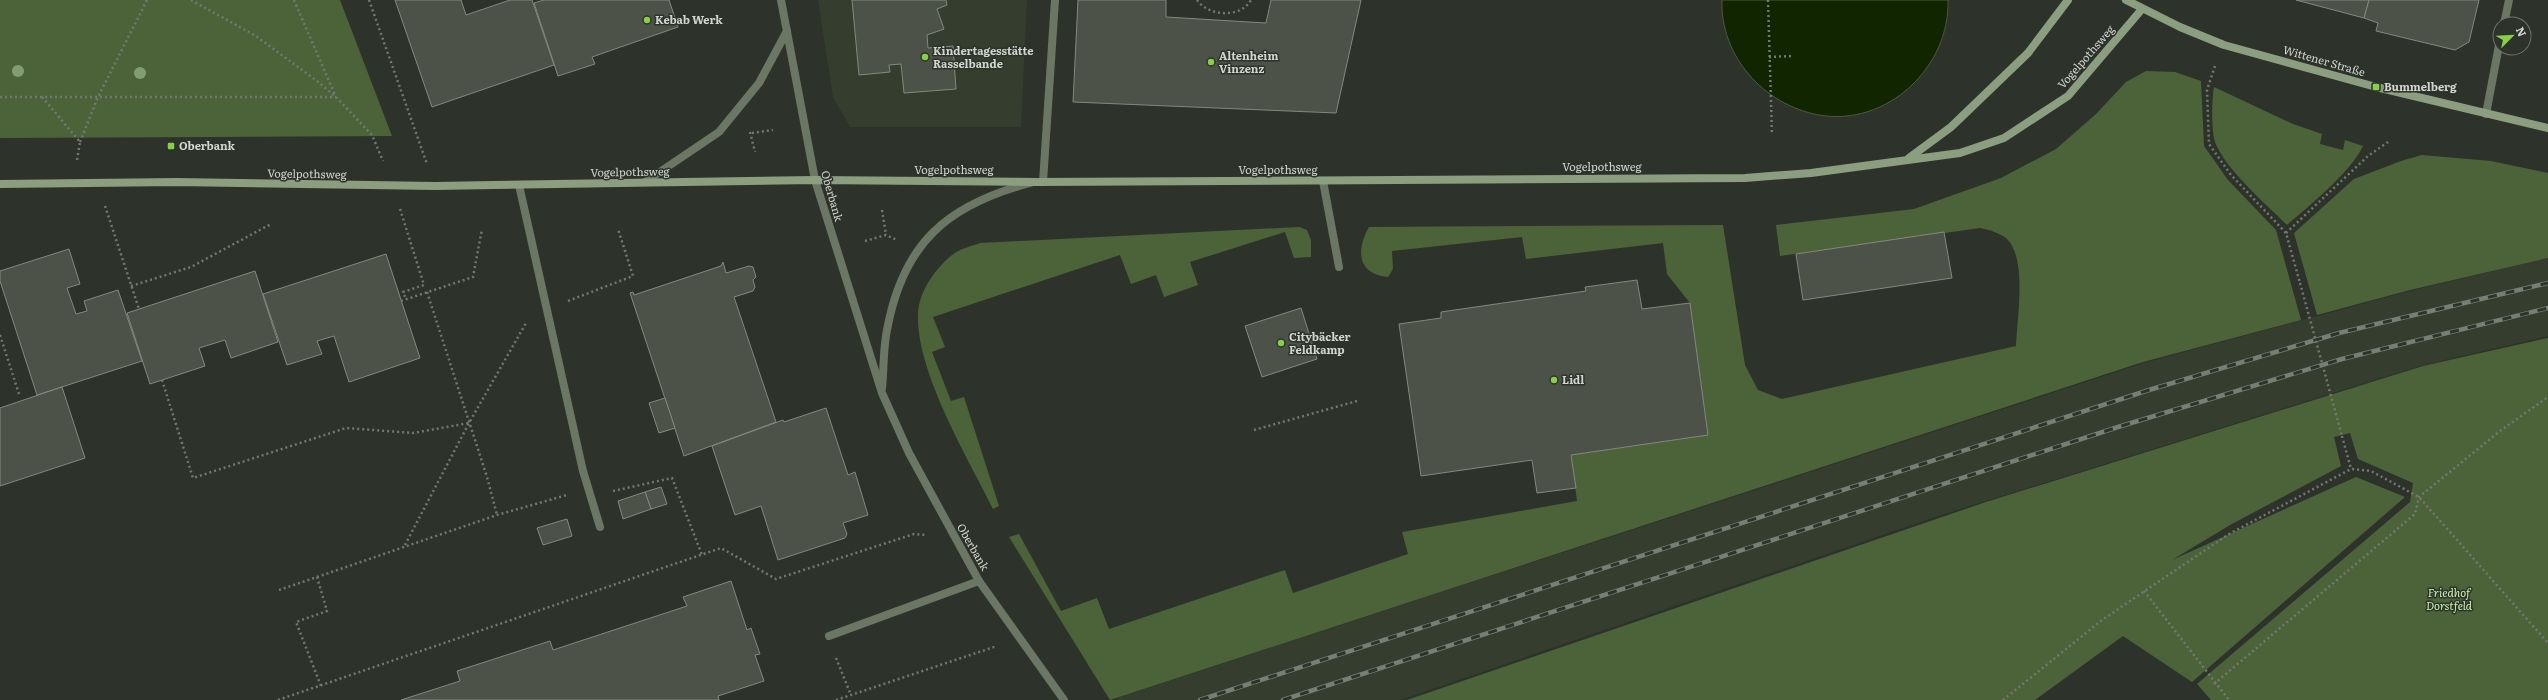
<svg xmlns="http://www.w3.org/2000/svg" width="2548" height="700" viewBox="0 0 2548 700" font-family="Literata,serif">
<rect width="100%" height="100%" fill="#2d332a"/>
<g fill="#343d2e">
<path d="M818,0h209l-6,127h-171l-17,-30z"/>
<path d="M2548,258v78l-125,29 -479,149 -544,186h-281l-2,-2 1027,-335 266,-72z"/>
</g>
<g fill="#4c633a">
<path d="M0,0h340l52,136 -392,2z"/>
<path d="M2146,71l29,1 26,9 3,65 24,34 48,50 25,90 -158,42 -1033,338 -101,-163 10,-3 42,77 36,-13 12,31 176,-59 8,23 115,-39 -6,-22 175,-31 -6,-46 137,-20 -18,-132 -23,-29 -4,-31 -137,16 -4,-22 -130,14 1,18 -5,8c-31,-3 -32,-27 -19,-50l354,-2 22,140 13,25 24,9 234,-53c1,-27 11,-85 -8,-106 -7,-7 -18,-10 -28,-12l-200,28 -4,-31 138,-16 87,-31 55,-29 40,-35 30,-32z"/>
<path d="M2214,87l79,37 29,10 -2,10 23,6 2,-10 18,6c-12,26 -53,59 -76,79 -21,-21 -62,-56 -72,-83 -4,-12 -3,-43 -1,-55z"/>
<path d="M2422,155l69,6 57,12v85l-138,32 -93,25 -23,-82 60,-54 47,-18z"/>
<path d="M1299,227l8,3 4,10v17l-17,1 -9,-26 -95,30 8,23 -34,12 -8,-22 -25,9 -11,-29 -187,62 12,30 -13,5 19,49 13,-4 35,109 -6,3c-26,-53 -77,-137 -75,-195 1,-23 17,-45 34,-59 7,-6 20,-9 28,-12z"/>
<path d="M2548,338v362h-337l-14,-16 213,-182 3,-19 -55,-24 -8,-26 -16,4 7,29 -111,59 -58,35 184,-83 49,20 -213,185 -69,-46 -88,64h-628l579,-198 437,-136z"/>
</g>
<path fill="#102500" stroke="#4a5a3e" d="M1722,0h226c2,67 -61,127 -129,115 -55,-10 -99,-59 -97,-115z"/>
<g fill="#4c5248" stroke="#83897e">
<path d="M395,0h66l5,15 44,-15h22l22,65 -122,42z"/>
<path d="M544,0h125l9,27 -86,30 3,7 -37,12 -24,-73z"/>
<path d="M852,0h94l1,5 -10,4 7,20 -17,6 1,13 25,-2 3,43 -52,4 -3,-29 -12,1 1,7 -31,3z"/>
<path d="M1078,0h88v17l100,6 5,-23h90l-25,113 -263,-11z"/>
<path d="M2296,0h73l-5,18z"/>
<path d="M2369,0h110l-10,42 -14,8 -79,-19 2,-8 -14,-5z"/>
<path d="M1944,232l8,46 -149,22 -7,-46z"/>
<path d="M69,249l11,35 -13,4 9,26 11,-3 -3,-10 34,-11 24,71 -105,34 -37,-114v-10z"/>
<path d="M386,254l34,104 -71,24 -15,-46 -17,5 5,13 -35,11 -24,-71z"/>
<path d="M723,262l3,11 23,-7 4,1 3,10 -3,3 2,7 -2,4 -19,6 42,125 -92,34 -54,-163 3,-1 1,3 87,-29z"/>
<path d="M255,271l23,71 -47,16 -6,-18 -26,8 6,18 -55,18 -23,-71z"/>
<path d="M1637,280l5,29 48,-6 18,132 -137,20 5,33 -39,5 -5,-33 -111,16 -22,-152 42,-6v-6l145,-21 -1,-4z"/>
<path d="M1301,308l16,51 -55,18 -17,-51z"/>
<path d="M62,387l23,71 -85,28v-78z"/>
<path d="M665,398l10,30 -16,5 -10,-30z"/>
<path d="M826,408l22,67 7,-3 13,43 -25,8 4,11 -2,4 -67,22 -17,-54 -26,9 -23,-69 71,-26 1,2z"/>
<path d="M661,487l6,17 -16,5 -6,-17z"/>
<path d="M645,492l6,17 -28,10 -5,-18z"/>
<path d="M567,519l5,17 -29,9 -6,-17z"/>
<path d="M731,581l16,49 4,-2 9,26 -5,1 9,26 -46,15 1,4h-318l59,-19 -3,-10 93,-30 3,9 134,-44 -4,-9z"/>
</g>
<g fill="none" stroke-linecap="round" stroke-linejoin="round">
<g stroke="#737971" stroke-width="2.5" stroke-dasharray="2 3" stroke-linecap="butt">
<path d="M191,0l65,36 61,45 19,16 36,38 11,26"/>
<path d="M294,0l41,95"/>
<path d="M369,0l58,164"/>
<path d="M1197,0c11,16 43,19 54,0"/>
<path d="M1768,0l4,135"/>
<path d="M1769,57l25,-1"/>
<path d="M2215,66l-8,24 2,54 22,31 55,58 14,50"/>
<path d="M0,97h336"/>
<path d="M42,97l38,45 -3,18"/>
<path d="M750,132l5,20"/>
<path d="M752,133l21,-3"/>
<path d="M80,142l18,-45 49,-97"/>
<path d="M105,206l34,103"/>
<path d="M400,209l24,76 -21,7 3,7"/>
<path d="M882,210l4,25"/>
<path d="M2286,233l82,-77 20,-14"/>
<path d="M865,241l21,-6 11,5"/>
<path d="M131,286l60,-19 80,-43"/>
<path d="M427,292l60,185 10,38"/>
<path d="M401,301l72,-24 9,-48"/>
<path d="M568,301l65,-25 -15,-47"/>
<path d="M0,335l19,59"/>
<path d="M162,380l31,98 153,-50 67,5 56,-10"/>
<path d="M1254,430l103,-29"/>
<path d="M2342,436l9,33"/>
<path d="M613,491l59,-13 30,77"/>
<path d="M405,545l64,-122 57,-100"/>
<path d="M317,577l180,-62 70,-20"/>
<path d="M279,590l38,-13 10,34 -31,11 25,64"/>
<path d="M2144,591l85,109"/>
<path d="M836,658l15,37"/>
<path d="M2214,684l201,-170 4,-17 81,-66 48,-34"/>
<path d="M278,700l443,-152 55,31 138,-45 13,1"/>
<path d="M836,700l161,-54"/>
<path d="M2003,700l99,-80 127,-86 122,-65 20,2 48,26 129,146"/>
</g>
<g stroke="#6b7764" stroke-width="8">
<path d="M1323,181l16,86"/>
<path d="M645,182l74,-50 40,-49 28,-52"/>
<path d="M1043,182l12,-182"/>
<path d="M519,185l64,286 17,56"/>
<path d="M829,636l150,-55"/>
</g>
<g stroke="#6b7764" stroke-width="8">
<path d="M781,0l34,180 67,213 27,60 70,128 85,119"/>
<path d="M2504,24l5,-24"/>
<path d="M2486,114l14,-74"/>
<path d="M882,388c2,-19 1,-39 5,-58 16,-87 60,-125 143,-147"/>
</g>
<g stroke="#8c9e80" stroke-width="8">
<path d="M2126,0l54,27 44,18 152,42 172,41"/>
<path d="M1909,158l42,-31 77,-74 40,-53"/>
<path d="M0,184l177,-2 258,4 380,-6 222,2 708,-4 66,-5 149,-20 44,-15 64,-42 74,-87"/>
</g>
<g stroke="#787d75" stroke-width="4.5">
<g id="rail">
<path d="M1200,700l949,-310 190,-57 209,-50"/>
<path d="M1283,700l835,-273 224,-68 206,-51"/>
</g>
</g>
<use href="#rail" stroke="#2d332a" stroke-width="3" stroke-dasharray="9" stroke-linecap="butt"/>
<path stroke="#737971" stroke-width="2.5" stroke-dasharray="2 3" stroke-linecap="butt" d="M2300,283l42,153"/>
</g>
<g fill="#839d72">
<circle cx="18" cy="71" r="6"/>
<circle cx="140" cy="73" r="6"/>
</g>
<g fill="#88cf49" stroke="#2d332a" stroke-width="1.5">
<circle cx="647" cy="20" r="4"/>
<circle cx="925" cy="57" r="4"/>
<circle cx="1211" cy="62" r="4"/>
<rect x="2372" y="83" width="8" height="8" rx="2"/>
<rect x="167" y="142" width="8" height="8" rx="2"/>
<circle cx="1281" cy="343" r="4"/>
<circle cx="1554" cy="380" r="4"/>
</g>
<g text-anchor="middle" stroke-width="3" stroke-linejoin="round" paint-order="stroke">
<g font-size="11" font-weight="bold" fill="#d2d6d0" stroke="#2d332a" text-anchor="start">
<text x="655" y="24">Kebab Werk</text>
<text x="933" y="55">Kindertagesstätte<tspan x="933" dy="13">Rasselbande</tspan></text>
<text x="1219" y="60">Altenheim<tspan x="1219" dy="13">Vinzenz</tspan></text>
<text x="2384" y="91">Bummelberg</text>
<text x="179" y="150">Oberbank</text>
<text x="1289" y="341">Citybäcker<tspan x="1289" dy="13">Feldkamp</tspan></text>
<text x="1562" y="384">Lidl</text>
</g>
<g font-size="11" fill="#d2d6d0" stroke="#2d332a">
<text transform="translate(2086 57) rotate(-49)" y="4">Vogelpothsweg</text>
<text transform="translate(2324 61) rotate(16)" y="4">Wittener Straße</text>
<text x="1602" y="171">Vogelpothsweg</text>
<text x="954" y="174">Vogelpothsweg</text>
<text x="1278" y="174">Vogelpothsweg</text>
<text transform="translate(630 172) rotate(-1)" y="4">Vogelpothsweg</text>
<text transform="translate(307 174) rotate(1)" y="4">Vogelpothsweg</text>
<text transform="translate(832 196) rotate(74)" y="4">Oberbank</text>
<text transform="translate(973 547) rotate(60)" y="4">Oberbank</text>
</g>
<g font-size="11" font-style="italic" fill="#caf3ad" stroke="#2d332a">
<text x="2449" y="597">Friedhof<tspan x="2449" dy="13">Dorstfeld</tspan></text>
</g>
</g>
<g transform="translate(2512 36) rotate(66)"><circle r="19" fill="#2d332a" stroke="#6f746c"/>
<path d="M0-3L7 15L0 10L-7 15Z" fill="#88cf49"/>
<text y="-6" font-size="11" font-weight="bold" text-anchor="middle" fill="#d2d6d0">N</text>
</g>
</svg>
